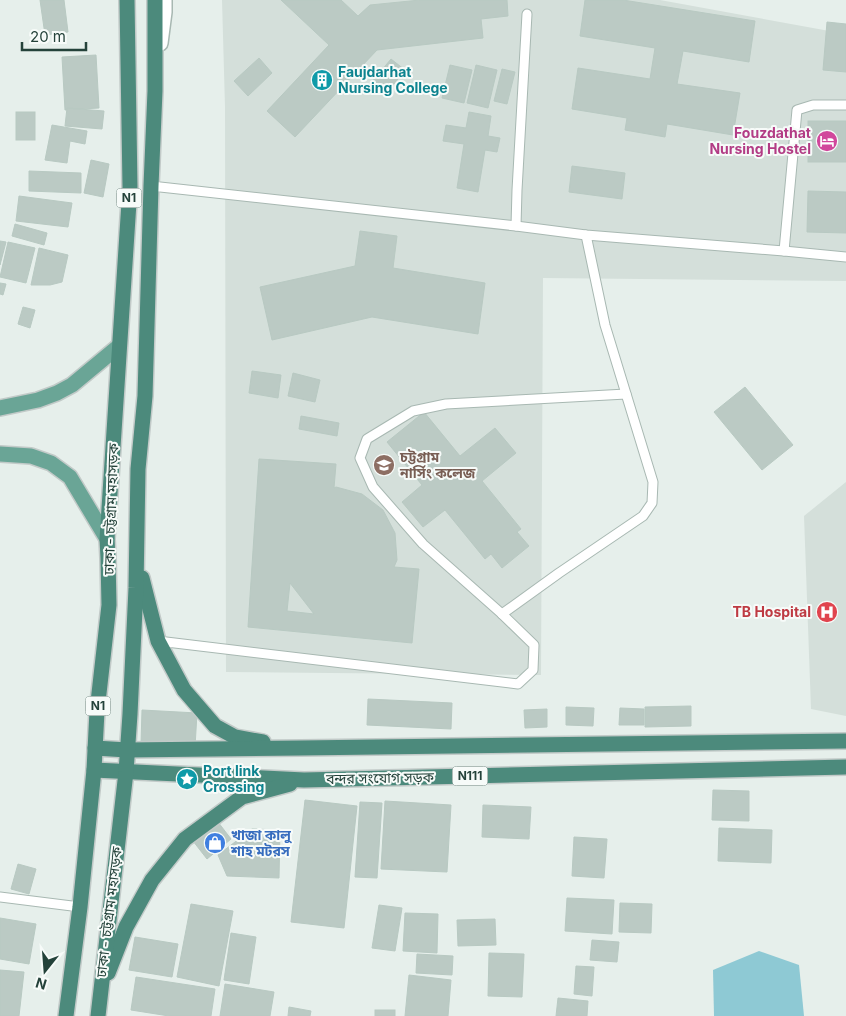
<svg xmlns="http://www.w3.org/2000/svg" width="846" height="1016" viewBox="0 0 846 1016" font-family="Inter,'Noto Sans Bengali',sans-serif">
<rect width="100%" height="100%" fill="#e6efeb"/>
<g fill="#d4dfda">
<path d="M222,0h438l186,34v247l-303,-3 -2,397 -315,-3 -1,-565z"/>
<path d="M846,482v234l-35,-7 -7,-193z"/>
</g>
<path fill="#8ec9d4" d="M759,951l40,14 5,51h-90l-1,-46z"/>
<g fill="#bbcac4" stroke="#b8c9c2" fill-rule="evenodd">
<path d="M40,0h24l4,32 -23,3z"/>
<path d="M281,0h60l17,16 12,-11 50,-5h87l1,16 -27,3 2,19 -106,12 -82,87 -28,-26 62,-66z"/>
<path d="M585,0h38l132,21 -6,41 -66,-11 -6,33 63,9 -7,42 -66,-11 -2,13 -40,-7 2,-12 -55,-9 6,-41 72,11 5,-31 -75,-12z"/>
<path d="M827,22l19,2v48l-23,-2z"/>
<path d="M96,55l3,53 -34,2 -3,-53z"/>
<path d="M259,58l13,15 -24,23 -14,-15z"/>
<path d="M391,59l14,11 -19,24 -15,-11z"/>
<path d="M450,65l22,5 -8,33 -22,-5z"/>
<path d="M476,65l21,5 -9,38 -21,-5z"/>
<path d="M502,69l13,3 -8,32 -13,-3z"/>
<path d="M67,108l37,3 -2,18 -37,-3z"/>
<rect x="16" y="112" width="19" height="28"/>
<path d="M469,112l22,4 -3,20 12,2 -3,14 -12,-2 -7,42 -21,-4 7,-44 -21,-3 3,-16 20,3z"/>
<rect x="808" y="121" width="38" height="41"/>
<path d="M52,125l35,6 -2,13 -15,-3 -3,22 -22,-3z"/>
<path d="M91,160l18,4 -6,33 -19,-4z"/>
<path d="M572,166l53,7 -3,26 -53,-7z"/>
<path d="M29,171l52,2v20l-52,-2z"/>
<path d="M808,191l38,1v41l-39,-1z"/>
<path d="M19,196l53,7 -4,24 -52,-6z"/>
<path d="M15,224l32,9 -3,12 -32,-9z"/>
<path d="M360,231l37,5 -4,32 92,15 -7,51 -106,-17 -100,23 -12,-53 95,-21z"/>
<path d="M0,241l6,1 -6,23z"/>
<path d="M8,242l27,6 -9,35 -26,-6z"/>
<path d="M39,248l29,7 -6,27 -12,3h-19z"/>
<path d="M0,283l6,1 -3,11 -3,-1z"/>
<path d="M23,307l12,3 -5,18 -12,-4z"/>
<path d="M252,371l29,4 -3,23 -29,-5z"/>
<path d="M293,373l27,7 -5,22 -27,-6z"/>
<path d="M745,387l48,58 -31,25 -48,-58z"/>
<path d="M424,412l36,44 35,-28 21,25 -34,28 39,48 -4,3 12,14 -27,22 -11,-14 -6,5 -40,-49 -22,17 -21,-25 20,-17 -35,-43z"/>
<path d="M301,416l38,7 -2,13 -38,-7z"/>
<path d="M259,459l77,5 -2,24 2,-1 26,7 21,16 12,23 2,27 -3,7 25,2 -7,74 -164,-16zM290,583l24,31 -27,-3z"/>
<path d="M368,699l84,4 -1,26 -84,-4z"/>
<path d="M691,706v20l-46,1v-20z"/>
<path d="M566,707l28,1 -1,18 -27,-1z"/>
<path d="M620,708l24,1v16h-25z"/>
<path d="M547,709v18l-22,1 -1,-18z"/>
<path d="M142,710l55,3 -2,34 -54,-3z"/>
<path d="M713,790l36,1v30l-37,-1z"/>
<path d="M305,800l52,6 -13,122 -53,-6z"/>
<path d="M385,801l66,4 -4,67 -66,-3z"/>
<path d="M360,802l22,1 -5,75 -22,-1z"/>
<path d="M483,805l48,2 -2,32 -47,-2z"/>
<path d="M218,822l13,17 -24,20 -14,-18z"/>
<path d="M719,828l53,2 -1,33 -53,-2z"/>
<path d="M252,829l28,1 -1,48 -52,-2 -9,-21z"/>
<path d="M574,837l33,2 -3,39 -32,-2z"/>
<path d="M18,864l18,5 -7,25 -18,-5z"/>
<path d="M567,898l47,2 -2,34 -47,-3z"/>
<path d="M620,903l32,1 -1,29 -32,-1z"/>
<path d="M191,904l42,7 -14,75 -42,-9z"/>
<path d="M379,905l23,3 -7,43 -23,-3z"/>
<path d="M405,913l33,1 -1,39 -34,-2z"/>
<path d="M0,918l36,6 -7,40 -29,-5z"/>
<path d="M495,919l1,26 -38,1 -1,-26z"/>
<path d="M231,933l25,4 -7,47 -25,-4z"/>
<path d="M135,937l43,7 -6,33 -43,-7z"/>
<path d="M592,940l27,2 -2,20 -27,-2z"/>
<path d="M489,953l35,1 -2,43 -34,-1z"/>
<path d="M417,954l36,2 -1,19 -36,-2z"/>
<path d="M576,966l18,1 -2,29 -18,-2z"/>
<path d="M0,970l24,2 -5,44h-19z"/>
<path d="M409,975l42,5 -3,36h-43z"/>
<path d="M136,977l79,12 -4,27h-42l-38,-6z"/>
<path d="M225,984l49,8 -4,24h-50z"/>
<path d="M558,998l30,3 -1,15h-31z"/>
<path d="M289,1007l22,4 -1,5h-22z"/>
<rect x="375" y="1010" width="20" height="6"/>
</g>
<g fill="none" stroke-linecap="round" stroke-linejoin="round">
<g stroke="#a8b8b2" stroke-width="11">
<g id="service">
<path d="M151,186l365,40 70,9 198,16 62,6"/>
<path d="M516,226l1,-36 10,-176"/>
<path d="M784,251l13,-141 16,-5h33"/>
<path d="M502,614l57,-41 84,-57 9,-13 1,-21 -48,-157 -19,-90"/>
<path d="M158,641l360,43 15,-14 1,-25 -32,-31 -79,-70 -50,-57 -13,-29 7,-19 46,-28 33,-7 180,-10"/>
<path d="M0,897l80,10"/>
</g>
</g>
<g stroke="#a8b8b2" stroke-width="18">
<path id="minor" d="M160,43l4,-31v-12"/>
</g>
<g stroke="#c2cac8" stroke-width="18">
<g id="primary">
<path d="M0,408l38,-8 19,-7 15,-8 47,-39"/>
<path d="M0,454l31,2 20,7 19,14 37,62"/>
</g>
</g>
<g stroke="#c2cac8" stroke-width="18">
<g id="trunk">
<path d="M142,578l16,63 26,49 31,36 20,11 28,5"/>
<path d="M95,748l32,2 174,-2 545,-7"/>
<path d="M94,770l210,10 542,-13"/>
<path d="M108,973l18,-46 26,-47 33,-41 57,-42 48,-13"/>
<path d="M66,1016l14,-109 14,-137 3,-59 12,-106 -1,-47 -1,-19 23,-352 -3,-187"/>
<path d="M98,1016l28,-244 4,-58 6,-126 2,-119 7,-73 6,-210 4,-95v-91"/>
</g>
</g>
<use href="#service" stroke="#fff" stroke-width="9"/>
<use href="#minor" stroke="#fff" stroke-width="15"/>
<use href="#primary" stroke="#6aa596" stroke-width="15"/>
<use href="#trunk" stroke="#4c8a7c" stroke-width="15"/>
</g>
<defs>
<g id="building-disc" transform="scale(1.125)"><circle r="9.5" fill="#0f9aa8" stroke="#f7fbf9"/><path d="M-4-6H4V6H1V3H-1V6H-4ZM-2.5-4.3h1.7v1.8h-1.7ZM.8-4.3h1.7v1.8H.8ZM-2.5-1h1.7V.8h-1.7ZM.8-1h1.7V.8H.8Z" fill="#fff"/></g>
<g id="hotel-disc" transform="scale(1.125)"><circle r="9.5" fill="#d1479c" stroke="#f7fbf9"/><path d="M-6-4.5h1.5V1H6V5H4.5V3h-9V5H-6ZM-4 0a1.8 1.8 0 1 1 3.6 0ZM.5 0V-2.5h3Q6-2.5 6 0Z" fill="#fff"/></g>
<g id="university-disc" transform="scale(1.125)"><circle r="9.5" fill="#8d6e63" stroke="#f7fbf9"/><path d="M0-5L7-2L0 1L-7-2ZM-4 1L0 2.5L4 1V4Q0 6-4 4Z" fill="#fff"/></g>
<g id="hospital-disc" transform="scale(1.125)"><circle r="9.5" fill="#e0444e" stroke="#f7fbf9"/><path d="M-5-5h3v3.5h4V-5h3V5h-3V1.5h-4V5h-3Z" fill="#fff"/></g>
<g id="sight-disc" transform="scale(1.125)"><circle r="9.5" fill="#0f9aa8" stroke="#f7fbf9"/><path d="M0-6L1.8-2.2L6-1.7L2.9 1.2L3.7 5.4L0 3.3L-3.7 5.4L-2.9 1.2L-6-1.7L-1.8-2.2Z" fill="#fff"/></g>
<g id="shop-disc" transform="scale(1.125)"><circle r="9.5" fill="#3f7fe0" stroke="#f7fbf9"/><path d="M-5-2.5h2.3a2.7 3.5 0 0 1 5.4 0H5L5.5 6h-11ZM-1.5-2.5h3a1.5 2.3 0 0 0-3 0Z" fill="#fff"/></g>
</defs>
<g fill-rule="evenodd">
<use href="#building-disc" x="322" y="80"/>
<use href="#hotel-disc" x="827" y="141"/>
<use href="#university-disc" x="384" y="465"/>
<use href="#hospital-disc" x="827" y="612"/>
<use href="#sight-disc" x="187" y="779"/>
<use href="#shop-disc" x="215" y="843"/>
</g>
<g text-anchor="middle" stroke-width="4" stroke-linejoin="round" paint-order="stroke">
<g fill="#f7fbf9" stroke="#637a73" stroke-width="1">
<rect x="116.5" y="188.5" width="25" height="19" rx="4"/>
<rect x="85.5" y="696.5" width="25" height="19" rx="4"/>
<rect x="452.5" y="766.5" width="35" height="19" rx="4"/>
</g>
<g font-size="12" font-weight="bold" fill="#24423a">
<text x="129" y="202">N1</text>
<text x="98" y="710">N1</text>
<text x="470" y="780">N111</text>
</g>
<g font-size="14" font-weight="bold" fill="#0d838f" stroke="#f7fbf9" text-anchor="start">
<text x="338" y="77">Faujdarhat<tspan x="338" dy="16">Nursing College</tspan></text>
<text x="203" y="776">Port link<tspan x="203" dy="16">Crossing</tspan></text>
</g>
<g font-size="14" font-weight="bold" fill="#b23c85" stroke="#f7fbf9" text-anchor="end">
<text x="811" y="138">Fouzdathat<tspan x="811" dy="16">Nursing Hostel</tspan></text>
</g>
<g font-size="14" font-weight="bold" fill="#785e54" stroke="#f7fbf9" text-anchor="start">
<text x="400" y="462">চট্টগ্রাম<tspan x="400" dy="16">নার্সিং কলেজ</tspan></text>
</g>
<g font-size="14" fill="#24423a" stroke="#f7fbf9">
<text transform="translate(111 509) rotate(-88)" y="5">ঢাকা - চট্টগ্রাম মহাসড়ক</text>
<text transform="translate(380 778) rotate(-1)" y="5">বন্দর সংযোগ সড়ক</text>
<text transform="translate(109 912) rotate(-83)" y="5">ঢাকা - চট্টগ্রাম মহাসড়ক</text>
</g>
<g font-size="14" font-weight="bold" fill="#be3a42" stroke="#f7fbf9" text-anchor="end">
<text x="811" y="617">TB Hospital</text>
</g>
<g font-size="14" font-weight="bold" fill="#366cbe" stroke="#f7fbf9" text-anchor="start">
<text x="231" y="840">খাজা কালু<tspan x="231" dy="16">শাহ মটরস</tspan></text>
</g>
</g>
<g transform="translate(45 971) rotate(197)" stroke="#f7fbf9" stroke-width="4" paint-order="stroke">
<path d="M0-4L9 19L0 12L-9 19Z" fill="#24423a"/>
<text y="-8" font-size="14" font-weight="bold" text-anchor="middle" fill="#24423a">N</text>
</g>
<path d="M22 42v8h64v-8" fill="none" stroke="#24423a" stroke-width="2.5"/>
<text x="30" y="42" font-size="15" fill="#24423a" stroke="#f7fbf9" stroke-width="4" paint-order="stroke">20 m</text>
</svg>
